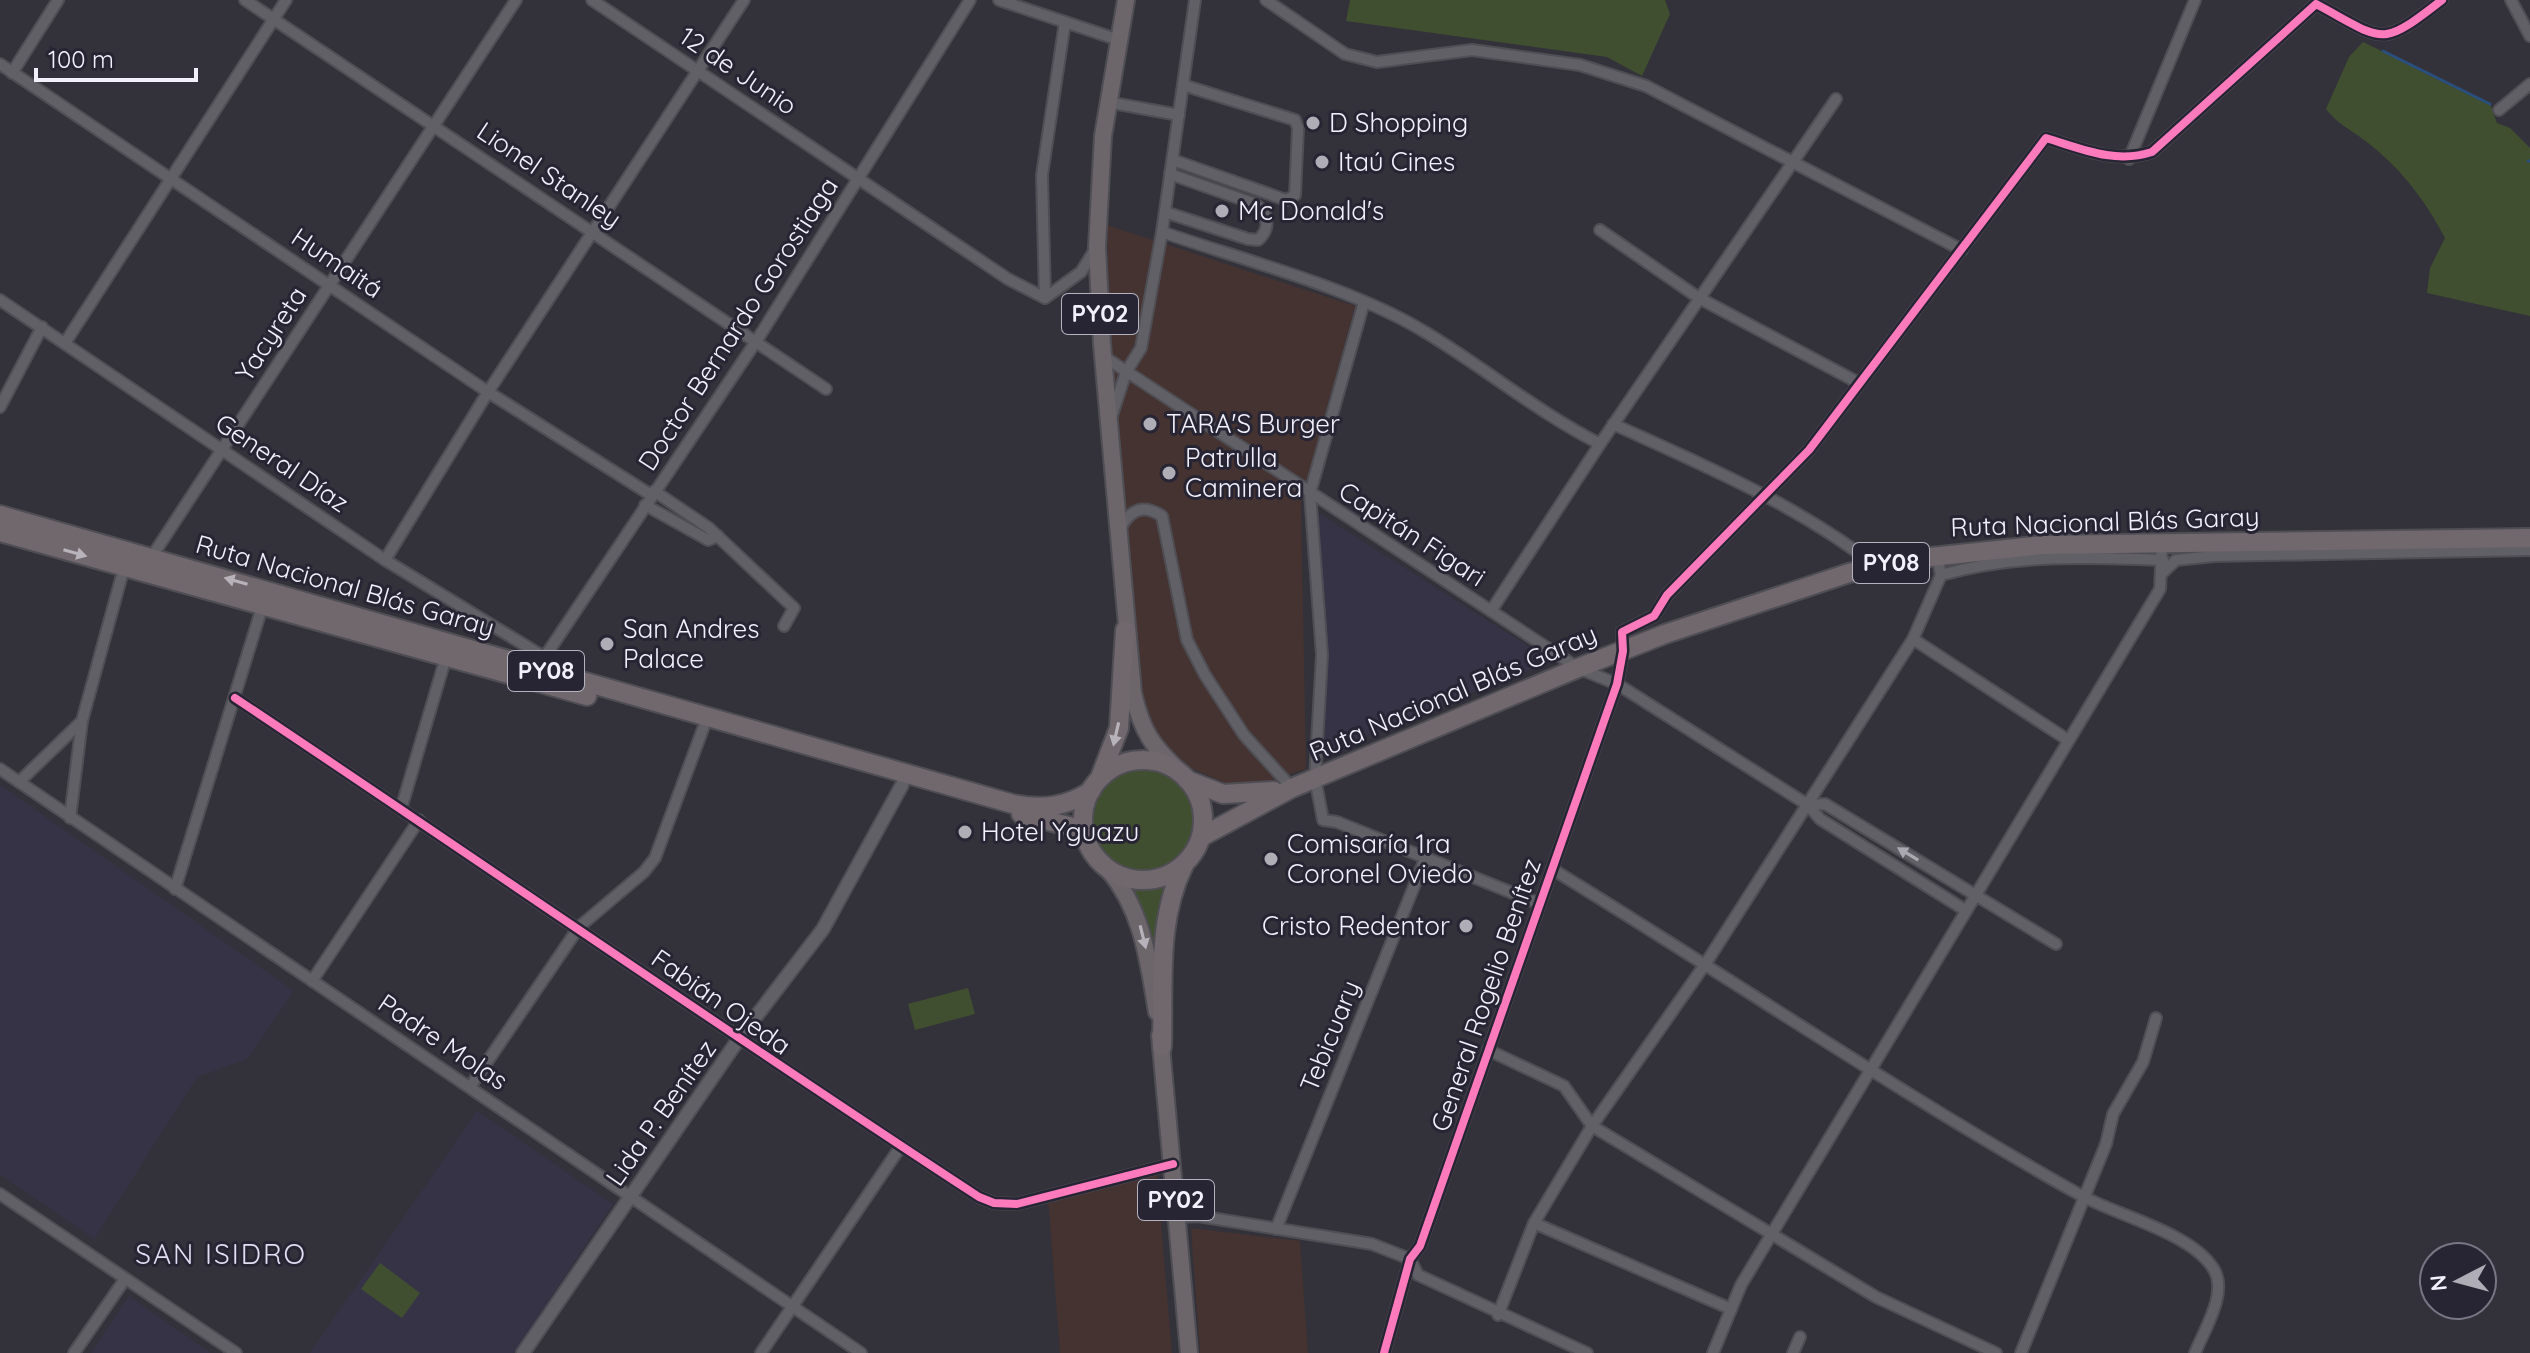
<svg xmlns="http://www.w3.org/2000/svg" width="2530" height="1353" viewBox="0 0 2530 1353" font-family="Quicksand,sans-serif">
<rect width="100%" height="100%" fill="#33323a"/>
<g fill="#443330">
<path d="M1107,225l248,81 -54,196 5,267 -37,12 -41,3 -40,-17 -30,-29 -15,-29 -33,-338z"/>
<path d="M1157,1175l15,178h-112l-12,-155z"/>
<path d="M1191,1228l109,13 8,112h-108z"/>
</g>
<g fill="#363347">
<path d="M1315,511l236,150 -230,93z"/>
<path d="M0,785l294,206 -47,68 -50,18 -103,162 -94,-65z"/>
<path d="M477,1111l136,93 -99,149h-204z"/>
<path d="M129,1296l81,57h-119z"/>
</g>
<g fill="#404f2f">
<path d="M1350,0h315l5,14 -28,62 -35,-19 -261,-36z"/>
<path d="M2363,42l127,62 7,19 13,5 20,20v168l-103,-23 3,-25 15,-30c-21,-40 -48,-75 -85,-101 -14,-10 -24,-15 -34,-28l23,-52z"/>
<circle cx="1144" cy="819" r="52"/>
<path d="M1165,882l-8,98 -18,-76 -12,-21 16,5z"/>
<path d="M968,988l7,26 -60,16 -7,-26z"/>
<path d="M380,1263l40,30 -18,25 -41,-29z"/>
</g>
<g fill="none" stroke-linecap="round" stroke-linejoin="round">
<g stroke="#2a4f7c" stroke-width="3">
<path d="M2383,51l107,53"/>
<path d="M2528,161h2"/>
</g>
<g stroke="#4f4e55" stroke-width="14">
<g id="minor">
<path d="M245,0l581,389"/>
<path d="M592,0l416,279 37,19 36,-26 15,-24"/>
<path d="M999,0l120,40"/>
<path d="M1266,0l79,54 32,8 95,-12 108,15 66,21 316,164"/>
<path d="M2511,0l19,36"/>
<path d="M0,64l488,328 163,103"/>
<path d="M12,73l46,-73"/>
<path d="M1107,102l72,13"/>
<path d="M2499,110l31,-26"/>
<path d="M2129,159l66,-159"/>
<path d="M1173,160l113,40 9,-5 3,-67 -3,-8 -112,-35"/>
<path d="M1165,212l83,27 10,1c10,-9 10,-17 6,-29l-9,-7 -85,-30"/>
<path d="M1600,230l99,68 160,85"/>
<path d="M1162,232c81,28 191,56 263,100 60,36 112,80 175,112"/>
<path d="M1045,298l-3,-123 23,-153"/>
<path d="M0,300l385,260 159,97"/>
<path d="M1364,302l-54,191 12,162 -7,123 8,42 14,2 203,82"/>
<path d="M65,343l221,-343"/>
<path d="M1103,356l475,312 39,16 191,121 12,14 145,91"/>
<path d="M0,407l42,-80"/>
<path d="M1112,415l14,-43 15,-24 21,-116 33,-232"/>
<path d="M1613,424c92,42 183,80 263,142"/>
<path d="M654,491l55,37 85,80 -10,18"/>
<path d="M645,505l63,35 10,-4"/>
<path d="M1121,527c10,-18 23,-23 41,-11l25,124 18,35 39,60 48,53"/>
<path d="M385,560l103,-168 256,-392"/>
<path d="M149,561l367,-561"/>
<path d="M2163,572l13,-12 38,-4 316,-6"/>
<path d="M1941,575c73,-21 147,-18 222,-15"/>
<path d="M1491,611l109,-167 236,-345"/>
<path d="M1913,639l155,101"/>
<path d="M536,670l221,-330 213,-340"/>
<path d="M235,698c249,166 494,336 744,499l15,6 23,1 156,-40"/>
<path d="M0,769l861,584"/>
<path d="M19,782l63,-61 43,-157"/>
<path d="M1808,805l17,-1 231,140"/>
<path d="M401,809l45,-152"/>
<path d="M70,818l12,-97"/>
<path d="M1552,869c177,108 349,226 530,327 37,20 109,37 131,72 16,24 -9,62 -18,85"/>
<path d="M175,889l89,-288"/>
<path d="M312,981l107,-161"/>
<path d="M1488,1050l76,36 28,40 284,171 120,56"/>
<path d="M470,1087l109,-160 65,-55 11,-14 52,-140"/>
<path d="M0,1194l236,159"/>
<path d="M1178,1217l20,-1 174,28 38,15 8,16 169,78"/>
<path d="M1534,1223l197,86"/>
<path d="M1276,1229l149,-370"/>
<path d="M1498,1315l36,-92 58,-97 114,-163 207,-324 28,-64 -4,-20"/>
<path d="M74,1353l51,-74"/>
<path d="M761,1353l140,-207"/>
<path d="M1384,1353l26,-94 10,-13 197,-562 6,-33 -1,-19 32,-16 13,-21 142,-145 237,-312c36,11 69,26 106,14l164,-148c69,37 63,45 126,-4"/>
<path d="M1713,1353l28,-68 419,-696 2,-46"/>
<path d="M1793,1353l7,-16"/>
<path d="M2021,1353l85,-209 7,-30 30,-52 13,-44"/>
</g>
</g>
<g stroke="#4f4e55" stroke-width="16">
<path id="tertiary" d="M523,1353l215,-313 85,-111 79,-144 3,-11"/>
</g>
<g stroke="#4f4e55" stroke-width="20">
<g id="primary">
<path d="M1126,0l-23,136 -6,111 5,97 31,349c9,39 19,53 48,80"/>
<path d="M1108,869c35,42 40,90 49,143"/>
<path d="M1160,1035l29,318"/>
</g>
</g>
<g stroke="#4f4e55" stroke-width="22">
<g id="trunk">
<path d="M0,515l1013,289c29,6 53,3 78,-13"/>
<path d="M0,532l587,164"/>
<circle cx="1143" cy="820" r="60"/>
<path d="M1101,775l18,-47 6,-98"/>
<path d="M1187,780l36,14 51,-3"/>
<path d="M1021,814l63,16"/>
<path d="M1201,837l91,-49 286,-120 87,-34 184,-61 54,-13 141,-15 486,-7"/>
<path d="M1162,1047c2,-61 -6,-126 22,-182"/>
</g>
</g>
<use href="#minor" stroke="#616066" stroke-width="10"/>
<use href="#tertiary" stroke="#616066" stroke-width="12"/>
<use href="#primary" stroke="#6c656a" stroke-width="16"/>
<use href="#trunk" stroke="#71686d" stroke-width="18"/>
<g stroke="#272434" stroke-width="13">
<g id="cycleway">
<path d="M235,698c249,166 494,336 744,499l15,6 23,1 156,-40"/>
<path d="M1384,1353l26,-94 10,-13 197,-562 6,-33 -1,-19 32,-16 13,-21 142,-145 237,-312c36,11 69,26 106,14l164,-148c69,37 63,45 126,-4"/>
</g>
</g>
<use href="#cycleway" stroke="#fd7abc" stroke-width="8"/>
</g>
<defs><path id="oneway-solid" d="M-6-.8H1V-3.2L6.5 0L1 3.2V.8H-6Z" transform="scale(2)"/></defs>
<g fill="#b8b3bb">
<use href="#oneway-solid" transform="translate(75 553) rotate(16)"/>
<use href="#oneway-solid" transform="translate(236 581) rotate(-164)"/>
<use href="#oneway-solid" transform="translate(1116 734) rotate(103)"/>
</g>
<use fill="#aaa8b0" href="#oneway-solid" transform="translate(1908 854) rotate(-149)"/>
<use fill="#b6b1ba" href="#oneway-solid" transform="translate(1143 937) rotate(76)"/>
<g fill="#afaeb7" stroke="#272434" stroke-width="3">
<circle cx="1313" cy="123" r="8"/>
<circle cx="1322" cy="162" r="8"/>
<circle cx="1222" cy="211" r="8"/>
<circle cx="1150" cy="424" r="8"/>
<circle cx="1169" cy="473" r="8"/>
<circle cx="607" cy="644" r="8"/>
<circle cx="965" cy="832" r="8"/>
<circle cx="1271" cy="859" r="8"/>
<circle cx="1466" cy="926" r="8"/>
</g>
<g text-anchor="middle" stroke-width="6" stroke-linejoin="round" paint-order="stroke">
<g fill="#272434" stroke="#b5b3bf" stroke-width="2">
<rect x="1062" y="294" width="76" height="40" rx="6"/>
<rect x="1853" y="543" width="76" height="40" rx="6"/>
<rect x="508" y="651" width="76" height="40" rx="6"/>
<rect x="1138" y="1180" width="76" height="40" rx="6"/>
</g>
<g font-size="24" font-weight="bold" fill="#f2f0fb">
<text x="1100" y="322">PY02</text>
<text x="1891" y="571">PY08</text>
<text x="546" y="679">PY08</text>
<text x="1176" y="1208">PY02</text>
</g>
<g font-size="26" fill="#f2f0fb" stroke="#272434">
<text transform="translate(738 71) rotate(34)" y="9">12 de Junio</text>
<text transform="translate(549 175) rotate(34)" y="9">Lionel Stanley</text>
<text transform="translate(337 263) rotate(34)" y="9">Humaitá</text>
<text transform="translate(738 324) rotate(-57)" y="9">Doctor Bernardo Gorostiaga</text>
<text transform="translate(271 334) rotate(-57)" y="9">Yacyreta</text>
<text transform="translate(282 463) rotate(34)" y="9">General Díaz</text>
<text transform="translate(2105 522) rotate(-2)" y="9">Ruta Nacional Blás Garay</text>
<text transform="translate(1412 534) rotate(33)" y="9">Capitán Figari</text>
<text transform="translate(345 586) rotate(16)" y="9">Ruta Nacional Blás Garay</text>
<text transform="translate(1453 693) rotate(-23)" y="9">Ruta Nacional Blás Garay</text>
<text transform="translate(1486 995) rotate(-71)" y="9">General Rogelio Benítez</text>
<text transform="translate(721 1002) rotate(35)" y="9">Fabián Ojeda</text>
<text transform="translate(1330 1036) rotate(-68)" y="9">Tebicuary</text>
<text transform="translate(443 1042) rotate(34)" y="9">Padre Molas</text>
<text transform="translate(661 1113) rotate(-55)" y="9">Lida P. Benítez</text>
</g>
<g font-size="26" fill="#f2f0fb" stroke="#272434" text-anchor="start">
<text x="1329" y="132">D Shopping</text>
<text x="1338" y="171">Itaú Cines</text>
<text x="1238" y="220">Mc Donald's</text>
<text x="1166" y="433">TARA'S Burger</text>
<text x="1185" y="467">Patrulla<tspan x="1185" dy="30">Caminera</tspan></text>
<text x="623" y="638">San Andres<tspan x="623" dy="30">Palace</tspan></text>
<text x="981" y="841">Hotel Yguazu</text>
<text x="1287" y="853">Comisaría 1ra<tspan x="1287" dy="30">Coronel Oviedo</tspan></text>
<text x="1450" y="935" text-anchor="end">Cristo Redentor</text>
</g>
<g font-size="28" letter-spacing="2" fill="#e1ddf2" stroke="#272434">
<text x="221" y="1264">SAN ISIDRO</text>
</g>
</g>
<g transform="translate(2458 1281) rotate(264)"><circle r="38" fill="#272434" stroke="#787684" stroke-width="2"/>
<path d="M0-6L14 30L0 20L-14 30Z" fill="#afaeb7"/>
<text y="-12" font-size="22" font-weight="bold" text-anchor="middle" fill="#f2f0fb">N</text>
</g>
<path d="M36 68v12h160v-12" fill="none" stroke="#f2f0fb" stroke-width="4"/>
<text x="48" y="68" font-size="24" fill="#f2f0fb" stroke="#272434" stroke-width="6" paint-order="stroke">100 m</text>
</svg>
